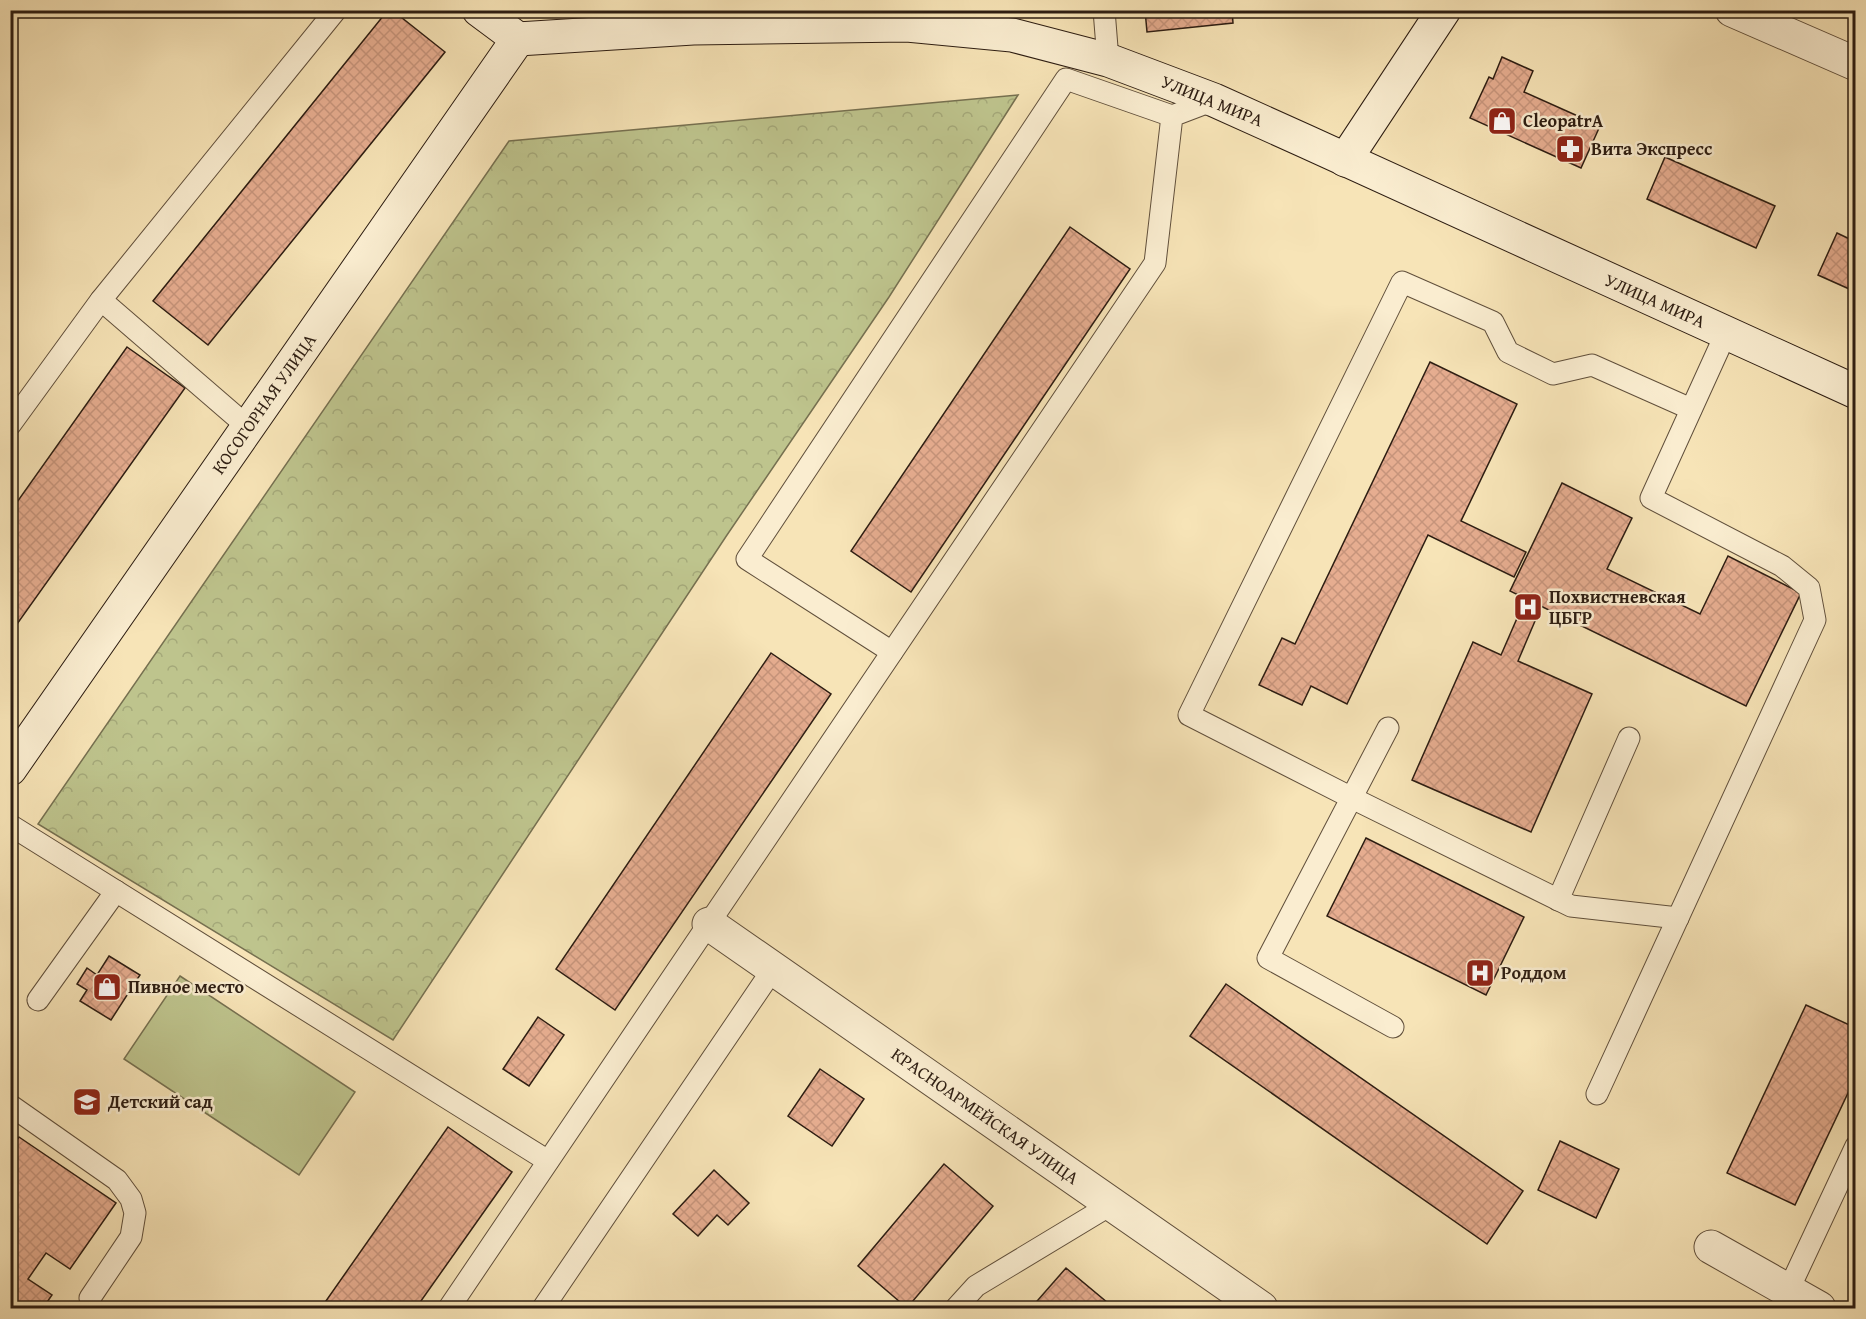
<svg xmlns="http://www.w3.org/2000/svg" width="1866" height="1319" viewBox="0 0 1866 1319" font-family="'Gentium Book Plus',serif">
<defs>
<pattern id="park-crowns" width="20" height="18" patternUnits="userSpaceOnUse" patternTransform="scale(1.5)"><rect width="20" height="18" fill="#bec48d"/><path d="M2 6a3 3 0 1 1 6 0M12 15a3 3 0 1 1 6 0" fill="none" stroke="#a4a879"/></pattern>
<pattern id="building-cross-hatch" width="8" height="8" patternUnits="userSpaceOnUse" patternTransform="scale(1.5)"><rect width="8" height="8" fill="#e6ad90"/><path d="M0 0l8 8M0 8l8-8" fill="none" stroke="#c6947b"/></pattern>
</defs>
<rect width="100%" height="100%" fill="#f7e4b7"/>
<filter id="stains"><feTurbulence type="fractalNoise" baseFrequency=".00333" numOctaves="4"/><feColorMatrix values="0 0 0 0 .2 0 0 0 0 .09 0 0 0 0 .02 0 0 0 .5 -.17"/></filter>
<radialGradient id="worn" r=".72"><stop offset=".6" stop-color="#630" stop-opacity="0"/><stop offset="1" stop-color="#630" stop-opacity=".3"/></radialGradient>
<path fill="#bec48d" stroke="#767050" stroke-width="1.5" d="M180,976l175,116 -56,83 -175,-116z"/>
<path fill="url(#park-crowns)" stroke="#767050" stroke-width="1.5" d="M1018,95l-129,202 -162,238 -334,505 -355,-216 471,-683z"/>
<g fill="url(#building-cross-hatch)" stroke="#2d1d12" stroke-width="1.5">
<path d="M388,10h4l53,42 -237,293 -55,-44z"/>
<path d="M1145,10h87l1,13 -86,9z"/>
<path d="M1502,57l31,14 -9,21 76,34 -19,42 -111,-50 19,-41 4,2z"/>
<path d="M1665,157l110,49 -19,42 -109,-49z"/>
<path d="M1070,227l60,42 -219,323 -60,-41z"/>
<path d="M1837,233l19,9v50l-38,-17z"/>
<path d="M127,347l58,41 -175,246v-122z"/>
<path d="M1430,362l87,42 -56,117 65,31 -12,25 -86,-42 -81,169 -36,-18 -9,19 -43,-20 23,-47 13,6z"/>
<path d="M1562,483l70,35 -25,51 93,45 28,-58 73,37 -55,113 -236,-115z"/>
<path d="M1525,600l16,7 -23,54 74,33 -61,138 -119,-52 61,-138 28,13z"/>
<path d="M771,653l60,41 -216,316 -59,-41z"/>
<path d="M1366,838l158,79 -38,78 -159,-79z"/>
<path d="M109,956l31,19 -29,45 -31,-19 7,-11 -10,-6 10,-16 10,7z"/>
<path d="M1226,984l297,207 -36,53 -297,-208z"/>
<path d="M1806,1005l50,23v48l-61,129 -68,-32z"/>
<path d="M538,1017l26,18 -35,51 -26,-17z"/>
<path d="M820,1069l44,30 -32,47 -44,-30z"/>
<path d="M448,1127l64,45 -96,136h-95z"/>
<path d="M19,1137l97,66 -46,66 -24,-16 -18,26 24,16 -9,13h-20l-10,-7 -3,4v-156z"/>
<path d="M1560,1141l59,28 -23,49 -58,-28z"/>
<path d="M944,1164l49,42 -86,102 -49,-42z"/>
<path d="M714,1170l35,33 -21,22 -11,-10 -19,21 -25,-22z"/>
<path d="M1066,1268l48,40h-83z"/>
</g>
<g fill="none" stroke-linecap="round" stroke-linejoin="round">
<g stroke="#604f3b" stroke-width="23">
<g id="lane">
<path d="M1104,10l4,50"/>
<path d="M101,300l147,127"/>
<path d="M10,425l91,-125 235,-290"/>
<path d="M892,652l-145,-93 319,-480 106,37"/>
<path d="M1388,728l-120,230 125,69"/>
<path d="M10,825l538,336"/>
<path d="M1558,900l71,-162"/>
<path d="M1678,918l-107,-12 -219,-108 -163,-83 213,-433 91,40 15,30 45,22 39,-9 99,44"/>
<path d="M38,1000l78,-109"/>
<path d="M1597,1094l218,-474 -6,-32 -27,-22 -131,-68 75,-165"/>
<path d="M10,1105l107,75 14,19 4,14 -4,24 -41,61 2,10"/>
<path d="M1788,1291l68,-145"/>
<path d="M449,1308l706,-1045 17,-147 42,-16"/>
<path d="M543,1308l230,-339"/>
<path d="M956,1308l20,-22 136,-82"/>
</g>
</g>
<g stroke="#604f3b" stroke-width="35">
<g id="street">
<path d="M1732,10l124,54"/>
<path d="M709,924l552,384"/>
<path d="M1711,1247l108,61"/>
</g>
</g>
<g stroke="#2d1d12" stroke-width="35">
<g id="secondary">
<path d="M479,10l39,29"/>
<path d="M518,39l175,-11 214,-3 105,10 96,25 106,40 91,41 551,251"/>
<path d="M1345,160l99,-150"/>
<path d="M10,769l508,-730"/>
</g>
</g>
<use href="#lane" stroke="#faedd0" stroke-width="21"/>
<use href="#street" stroke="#faedd0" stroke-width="33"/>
<use href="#secondary" stroke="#faedd0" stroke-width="33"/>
</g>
<defs>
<g id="shop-square" transform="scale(1.5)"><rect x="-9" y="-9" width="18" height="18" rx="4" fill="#8f2418" stroke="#faedd0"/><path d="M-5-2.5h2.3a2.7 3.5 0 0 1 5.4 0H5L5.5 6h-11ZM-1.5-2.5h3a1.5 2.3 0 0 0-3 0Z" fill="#fff"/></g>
<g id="pharmacy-square" transform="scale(1.5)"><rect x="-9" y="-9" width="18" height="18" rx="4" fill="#8f2418" stroke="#faedd0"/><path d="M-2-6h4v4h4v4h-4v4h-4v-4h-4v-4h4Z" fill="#fff"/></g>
<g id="hospital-square" transform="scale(1.5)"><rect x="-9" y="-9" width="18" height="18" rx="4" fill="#8f2418" stroke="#faedd0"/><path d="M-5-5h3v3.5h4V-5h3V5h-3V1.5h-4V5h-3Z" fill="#fff"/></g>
<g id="school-square" transform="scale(1.5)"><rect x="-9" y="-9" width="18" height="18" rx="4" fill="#8f2418" stroke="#faedd0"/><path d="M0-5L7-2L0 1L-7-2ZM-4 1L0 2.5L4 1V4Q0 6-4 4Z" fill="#fff"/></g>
</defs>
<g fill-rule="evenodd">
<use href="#shop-square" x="1502" y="121"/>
<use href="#pharmacy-square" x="1570" y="149"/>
<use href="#hospital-square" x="1528" y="607"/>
<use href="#hospital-square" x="1480" y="973"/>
<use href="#shop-square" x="107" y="987"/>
<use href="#school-square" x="87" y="1102"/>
</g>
<g text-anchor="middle" stroke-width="5" stroke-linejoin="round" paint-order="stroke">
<g font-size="18" fill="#2d1d12" stroke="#faedd0">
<text transform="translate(1212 101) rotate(22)" y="6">УЛИЦА МИРА</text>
<text transform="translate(1655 301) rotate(24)" y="6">УЛИЦА МИРА</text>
<text transform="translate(264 404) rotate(-55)" y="6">КОСОГОРНАЯ УЛИЦА</text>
<text transform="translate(985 1116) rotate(35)" y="6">КРАСНОАРМЕЙСКАЯ УЛИЦА</text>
</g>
<g font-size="18" font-weight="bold" fill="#2d1d12" stroke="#faedd0" text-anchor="start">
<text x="1523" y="127">CleopatrA</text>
<text x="1591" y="155">Вита Экспресс</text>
<text x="1549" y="603">Похвистневская<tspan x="1549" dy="21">ЦБГР</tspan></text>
<text x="1501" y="979">Роддом</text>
<text x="128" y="993">Пивное место</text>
<text x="108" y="1108">Детский сад</text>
</g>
</g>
<rect width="1866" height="1319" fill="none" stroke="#f7e4b7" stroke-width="36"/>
<rect x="12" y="12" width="1842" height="1295" fill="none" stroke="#2d1d12" stroke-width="3"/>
<rect x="18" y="18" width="1830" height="1283" fill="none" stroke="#2d1d12" stroke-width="1.5"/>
<rect width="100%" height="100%" filter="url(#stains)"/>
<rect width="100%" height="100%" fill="url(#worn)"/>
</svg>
